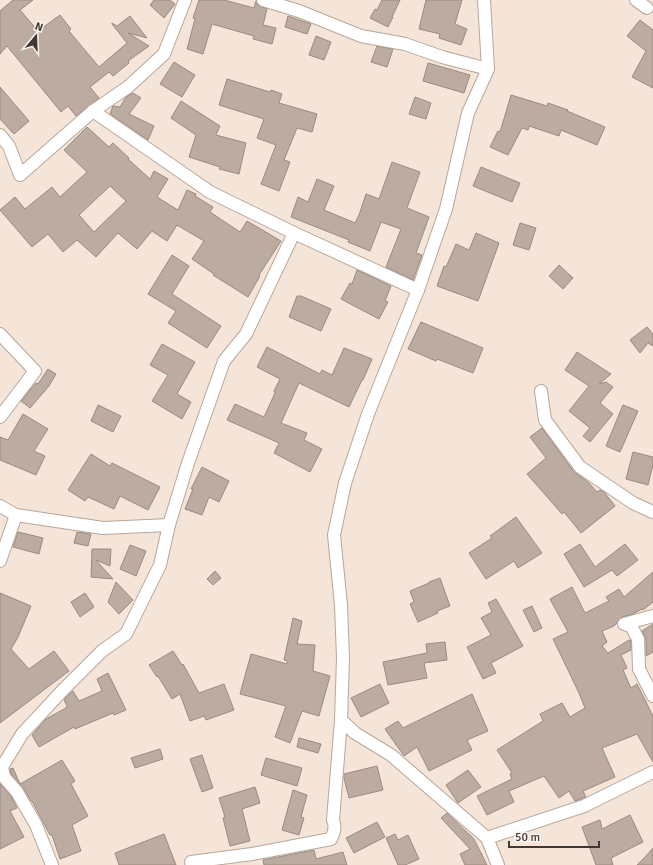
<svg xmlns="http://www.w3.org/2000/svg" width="653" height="865" viewBox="0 0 653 865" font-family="Signika,sans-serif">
<rect width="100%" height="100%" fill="#f5e4d8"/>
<g fill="#bcaba0" stroke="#9a8a7f" fill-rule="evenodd">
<path d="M13,0h20l-13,10 18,21 22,-16 11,14 -2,2 30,36 28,-24 -15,-19v-1l5,3 13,-10 17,22 -19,-5 21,13 -21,15 1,2 -16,13 -4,-4 -19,15 9,11 -19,15 -4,3 -8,-10 -7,6 -54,-66 -7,8v-43z"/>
<path d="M154,0h16l5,4 -11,14 -14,-13z"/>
<path d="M199,0h25l30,8 2,-7 2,4 9,4 -4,16 13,3 -4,16 -19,-5 1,-3 -42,-12 -9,30 -16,-5 8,-30 -2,-1z"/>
<path d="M382,0h18l-8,17h1l-5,10 -18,-9 5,-9 2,1z"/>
<path d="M426,0h36l-7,24 12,5 -6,16 -22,-7 1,-4 -21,-5z"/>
<path d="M288,16l23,8 -4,10 -22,-7z"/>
<path d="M640,20l13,10v58l-21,-11 14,-26 -19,-15z"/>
<path d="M316,36l15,6 -7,18 -15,-5z"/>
<path d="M377,46l16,3 -6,18 -16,-5z"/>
<path d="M174,62l21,13 -13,22 -22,-13z"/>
<path d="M428,63l42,12 -6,18 -41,-12z"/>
<path d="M227,79l43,13 1,-2 11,4 -3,9 38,11 -5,18 -15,-4 -13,32 6,2 -11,29 -18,-7 15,-39 -19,-7 7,-19 -45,-14z"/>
<path d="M0,87l29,34 -15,13 -14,-15z"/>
<path d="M133,93l8,5 -12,16 25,12 -6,14 -38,-26 3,-8 7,1 6,-10z"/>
<path d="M511,95l36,11 1,-3 20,7 -1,1 38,16 -8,18 -36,-15 -2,6 -30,-10 -1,4 -6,-2 -14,27 -18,-8 8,-16 2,1z"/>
<path d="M415,97l16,6 -5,16 -17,-5z"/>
<path d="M181,101l39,25 -4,9 30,8 -7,31 -20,-5 1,-2 -31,-10 7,-22 -25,-17z"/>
<path d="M87,127l22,20 4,-4 16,15 -1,1 22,20 4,-8 14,8 -11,18 21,13 9,-20 9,4 -1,2 18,11 -3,5 30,20 7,-11 34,20 -22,34 1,1 -12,21 -35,-22 1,-1 -22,-15 12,-18 -27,-16 -10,16 -15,-10 -15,18 -19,-16 -22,24 -19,-17 -14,12 -15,-18 -16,13 -32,-37 15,-13 10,12 27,-22 8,10 27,-25 -23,-22zM110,186l16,15 -32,31 -15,-17z"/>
<path d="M392,162l28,10 -13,36 22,9 -13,36 6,2 -9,25 -27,-13 15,-38 -20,-7 -11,29 -22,-9 1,-2 -58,-23 7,-20 10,5 9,-23 17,7 -10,24 31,13 4,-8 7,-21 13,5z"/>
<path d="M481,167l39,16 -8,19 -39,-16z"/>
<path d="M520,223l16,5 -7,22 -16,-5z"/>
<path d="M476,233l23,10 -21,58 -41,-15 7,-20 2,1 10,-23 13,6z"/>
<path d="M172,255l17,11 -17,28 49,32 -14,22 -39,-25 8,-12 -28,-17z"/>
<path d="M559,265l14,13 -10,11 -14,-13z"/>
<path d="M357,270l34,16 -6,15 3,1 -9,17 -38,-20 9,-16 2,1z"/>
<path d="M297,296h4l30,13 -10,22 -32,-14z"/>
<path d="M421,322l62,26 -10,25 -36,-14 -1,2 -28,-12z"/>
<path d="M647,327l6,7v12l-5,-3 -8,10 -10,-13z"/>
<path d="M162,344l33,18 -18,32 14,8 -9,17 -30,-18 16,-26 -18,-10z"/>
<path d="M267,347l53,27 2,-4 10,5 12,-27 28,11 -9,21h-1l-13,27 -50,-24 -18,40 26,10 -3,7 18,9 -12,23 -36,-19 5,-10 -52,-23 8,-16 29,13 11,-24 -1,-2 6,-12 -23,-12z"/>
<path d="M577,352l34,22 -12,10 7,-2 7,5 -13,16 13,11 -23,28 -7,-6 7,-8 -21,-17 20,-25 -24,-16z"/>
<path d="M48,369l8,5 -7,12 -19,22 -9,-7 15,-18 2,1z"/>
<path d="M98,405l23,11 -8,16 -22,-11z"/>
<path d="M623,405l15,6 -18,41 -14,-6z"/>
<path d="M23,414l25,15 -14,22 11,5 -9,19 -36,-15v-23l8,3z"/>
<path d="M542,428l32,44 14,10 9,10 3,-2 4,2 11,14 -34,27 -17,-21 -2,2 -35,-40 19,-16 -16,-21z"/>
<path d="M633,452l20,5v8l-5,20 -22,-6z"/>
<path d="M91,454l19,12 2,-3 48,24 -12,23 -28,-14 -6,13 -26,-12 -3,4 -17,-11z"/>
<path d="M202,467l27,14 -10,21 -10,-5 -7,18 -17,-6 8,-20h-2z"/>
<path d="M516,517l26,36 -24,15 -4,-7 -28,18 -17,-26 23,-15 -2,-2z"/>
<path d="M18,532l25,6 -4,16 -26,-7z"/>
<path d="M77,532l14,2 -3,12 -14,-3z"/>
<path d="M580,544l15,23 30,-23 13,16 -21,16 -5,-6 -28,17 -20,-33z"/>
<path d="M130,545l16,6 -10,25 -16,-7z"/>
<path d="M92,549h19l-1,17 -14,-6 17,19 -22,-2z"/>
<path d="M215,571l6,7 -8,7 -6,-6z"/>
<path d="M653,572v30l-10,8 -1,-1 -9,5 -11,3 -8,9 -12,5 5,11 -5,4 6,7 21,-13 2,1v9l-10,5 6,13 -4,2 8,18 6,-4 16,32v46l-16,-28 -35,14 13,29 -32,14 3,6 -11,4 -6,-10 -10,7 -15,-22 -35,15 5,11 -27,13 -10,-19 35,-17 -2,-5 2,-1 -15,-23 46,-29 -3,-7 22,-11 8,14 15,-9 -6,-15 -26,-54 15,-7 -18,-33 22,-12 13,26 24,-12 -3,-4 13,-8 5,8z"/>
<path d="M440,578l10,28 -13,5 1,2 -20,9 -8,-18 4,-2 -4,-11 19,-8v-1z"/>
<path d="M116,582l17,18 -14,14 -11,-12z"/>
<path d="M0,593l31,13 -13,31 -7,12 18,20 25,-18 15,20 -69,52z"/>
<path d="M85,593l9,14 -14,10 -9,-15z"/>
<path d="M496,599l27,47 -32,17 5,10 -13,6 -16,-32 24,-12 -10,-17 11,-6 -4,-9z"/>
<path d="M532,606l10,22 -8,4 -11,-22z"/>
<path d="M293,618l9,3 -5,23 18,1 -2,26 17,5 -11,40 -17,-5 -12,32 -15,-6 11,-31 -46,-12 11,-40 36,10v-3l-3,-1z"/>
<path d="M653,624v28l-7,4v-17l-4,-8z"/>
<path d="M445,642l2,18 -23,3 3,15 -39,7 -5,-23 44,-9 -1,-9z"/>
<path d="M173,651l9,14 1,-1 16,29 25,-9 10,26 -28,10 -2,-4 -14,5 -10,-27 -8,5 -14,-23 -1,1 -8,-12z"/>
<path d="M108,673l18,37 -12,5 -1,-2 -38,16 -1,-2 -35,20 -7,-12 14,-16 20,-11 1,-2 -3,-6 3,-4 6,-5 6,10 23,-10 -5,-12z"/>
<path d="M380,684l9,19 -28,14 -10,-19z"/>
<path d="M472,694l16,37 -21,9 5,10 -43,21 -12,-24 -13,9 -19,-27 13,-8 5,7z"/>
<path d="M299,738l22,6 -3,9 -21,-6z"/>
<path d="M160,749l3,10 -28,9 -4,-10z"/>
<path d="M202,755l11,33 -11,4 -12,-33z"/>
<path d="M266,758l36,10 -5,18 -36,-11z"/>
<path d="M62,760l13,21 -4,3 17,32 -16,9 9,26 -21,8 -8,-24h-2l-18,-34h-1l-8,-14 -12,-13 -1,-5 3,-1 7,16z"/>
<path d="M377,766l6,24 -34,8 -5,-20v-4z"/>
<path d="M468,770l13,17 -23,16 -12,-18z"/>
<path d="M0,784l11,12 6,12 -7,3 14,26 -24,12z"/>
<path d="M255,787l5,16 -18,6 8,32 -20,5 -7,-28 2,-1 -6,-19z"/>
<path d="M293,790l14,5 -6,22 3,1 -5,17 -17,-5z"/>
<path d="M447,813l27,26 13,26h-22l-5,-11 10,-5 -29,-31z"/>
<path d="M630,815l13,27 -32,16 2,7h-17l-14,-38 18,-7 2,9z"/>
<path d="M377,822l8,15 -31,16 -8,-15z"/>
<path d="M164,834l12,31h-57l-4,-12z"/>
<path d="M395,834l3,6 10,-5 11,24 -14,6h-7l-12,-27z"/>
<path d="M653,848v17h-16l8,-8z"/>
<path d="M314,850l2,9 27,-7 4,13h-83l-1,-5z"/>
</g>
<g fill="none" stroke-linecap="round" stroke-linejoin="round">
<g stroke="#b7a79b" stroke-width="14">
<g id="minor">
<path d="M263,0l36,11 62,25 44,8 37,13 46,12"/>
<path d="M636,0l11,8"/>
<path d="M93,111l117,81 84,41 124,57"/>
<path d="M0,135l9,11 11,29 73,-64 35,-24 36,-33 21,-54"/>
<path d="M0,334l35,37 -35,46"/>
<path d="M541,391l4,29 35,47 53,36 20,9"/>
<path d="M0,506l16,9 87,13 66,-3"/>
<path d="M0,561l16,-46"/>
<path d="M653,616l-29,8 7,2 7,13 1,30 14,27"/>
<path d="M341,720l14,13 36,22 96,83 11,27"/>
<path d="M487,838l97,-32 69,-34"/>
<path d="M191,862l61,-8 79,-15c3,-7 5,-12 2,-19l8,-100 2,-62 -2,-53 -7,-70 11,-52 23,-69 50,-124 28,-81 22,-96 20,-44 -4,-69"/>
<path d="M52,865l-16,-40 -19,-33 -13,-15 -2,-10 20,-33 40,-43 40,-40 24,-17 34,-69 9,-40 19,-62 36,-102 22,-27 48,-101"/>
</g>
</g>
<use href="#minor" stroke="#fff" stroke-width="12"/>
</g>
<g transform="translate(36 36) rotate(19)" stroke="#fdf3eb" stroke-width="3" paint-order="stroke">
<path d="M0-3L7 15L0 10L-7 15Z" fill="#3f3834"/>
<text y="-6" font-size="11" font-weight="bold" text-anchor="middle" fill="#3f3834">N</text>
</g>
<path d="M509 841v6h90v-6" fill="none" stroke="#3f3834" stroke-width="2"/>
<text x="515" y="841" font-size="12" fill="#3f3834" stroke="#fdf3eb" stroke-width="3" paint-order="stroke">50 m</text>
</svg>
